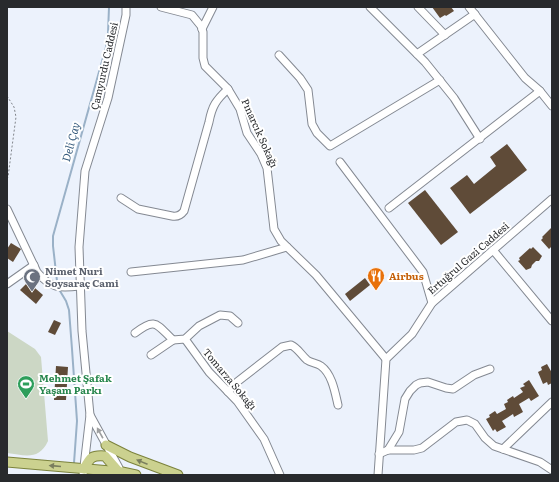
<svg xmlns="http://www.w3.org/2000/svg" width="559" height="482" viewBox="0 0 559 482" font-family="Literata,serif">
<rect width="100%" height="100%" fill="#ecf2fc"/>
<path fill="#ccd7c5" d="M7,331l28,18 6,8 7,84c-9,20 -24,14 -41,12z"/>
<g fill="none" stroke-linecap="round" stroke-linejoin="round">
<g stroke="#9ab1c7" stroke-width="2">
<path d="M57,281l-4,-35v-10l53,-189 2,-14 1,-26"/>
<path d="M60,291l6,10 3,9 3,39 5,72 -3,42"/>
</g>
</g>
<g fill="#5f4b38">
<path d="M432,7h19l3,4 -8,5 -1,-1 -5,3z"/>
<path d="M507,144l20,26 -57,44 -20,-26 17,-13 7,9 22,-18 -6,-9z"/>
<path d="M425,190l33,42 -17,13 -33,-42z"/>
<path d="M552,227v19l-3,3 -8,-9 2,-2 -1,-1z"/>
<path d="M11,243l10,6 -8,13 -6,-4v-9z"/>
<path d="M533,247l9,9 -3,5h-3l-4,4 -1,3 -5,2 -8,-9 2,-1 -1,-2 11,-10 1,1z"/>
<path d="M365,278l5,7 -20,16 -5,-7z"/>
<path d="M28,282l15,13 -7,9 -16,-14z"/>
<path d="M54,320l7,3 -6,12 -7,-3z"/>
<path d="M547,364l5,9v10l-4,2 -1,-3 -4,2 -5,-12 4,-2 -1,-3z"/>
<path d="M56,366l12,1 -2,33h-12z"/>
<path d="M529,380l10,16 -8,5 -2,-3 -10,6 4,8 -9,5 -1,-3 -11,7 4,6 -9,5 -2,-3 -2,2 -7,-12 4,-2 -1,-2 6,-4 2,3 9,-5 -2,-5 4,-2 -1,-2 6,-4 1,2 9,-6 -3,-4 5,-2 -2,-2z"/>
</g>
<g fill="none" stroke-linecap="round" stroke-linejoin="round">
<g stroke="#848992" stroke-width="9">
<g id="minor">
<path d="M161,7l31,8 9,11 2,6v26l2,8 23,23 12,20 7,24 14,21 6,14 7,61 7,12 35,34 70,84"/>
<path d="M370,7l55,55 29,36 26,41"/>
<path d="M418,7l27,28"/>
<path d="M469,7l56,71 15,13 12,15"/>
<path d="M202,29l11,-22"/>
<path d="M417,54l58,-40"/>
<path d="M279,55l21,23 8,12 4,34 5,9 13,13 110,-66"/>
<path d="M340,162l83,110 9,31"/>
<path d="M121,198l17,11 34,7c5,1 9,-1 12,-5l25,-89c3,-16 7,-22 19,-33"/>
<path d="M389,208l151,-117"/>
<path d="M7,209l30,63c14,17 23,16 43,14"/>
<path d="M493,250l59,71"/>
<path d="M131,272l112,-12 44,-13"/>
<path d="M7,284l27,-19"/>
<path d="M135,333c21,-16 21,-9 38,7l12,-1 14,-13 21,-11 10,1 8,7"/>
<path d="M185,339l24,33 28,29 27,38 16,36"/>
<path d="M151,355l22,-15"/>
<path d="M228,392l9,-10 45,-35 9,-2c7,3 10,10 16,15 4,3 10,3 14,6 11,8 14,26 17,39"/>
<path d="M90,415l29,53"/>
<path d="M503,449l49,-47"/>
<path d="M388,450l11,-18 6,-33 5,-8 6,-6 4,-2 8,-1 18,6 7,1 21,-14 16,-6"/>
<path d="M379,454l9,-4h26l8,-2 34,-26 11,-2 8,4 10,14 9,8 46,16 12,8"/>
<path d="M83,475l7,-60 -8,-84 -3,-84 6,-76 23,-73 18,-83v-8"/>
<path d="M378,475l8,-116 26,-25 20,-31 120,-104"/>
</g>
</g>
<g stroke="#7b823c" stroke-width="11">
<g id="major">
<path d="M106,445l24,12 48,18"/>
<path d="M7,462l115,10 14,3"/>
<path d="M84,469c6,-12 8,-14 21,-13l14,16"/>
</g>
</g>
<path stroke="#81858b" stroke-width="1" stroke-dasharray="2 2" stroke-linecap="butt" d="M7,96l7,11 2,10 -8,60 -1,2"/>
<use href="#minor" stroke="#fff" stroke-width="7"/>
<use href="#major" stroke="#cbd18f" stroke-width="9"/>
</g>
<defs><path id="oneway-solid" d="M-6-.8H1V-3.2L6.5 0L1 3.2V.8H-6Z"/></defs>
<use fill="#9e9fa0" href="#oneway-solid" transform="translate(100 433) rotate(-119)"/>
<g fill="#7a7e5e">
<use href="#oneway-solid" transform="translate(142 462) rotate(-158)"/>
<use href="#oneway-solid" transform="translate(55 466) rotate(-175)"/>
</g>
<defs>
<g id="restaurant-pin" transform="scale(0.9)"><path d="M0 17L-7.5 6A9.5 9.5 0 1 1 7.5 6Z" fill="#e8710a" stroke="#fff"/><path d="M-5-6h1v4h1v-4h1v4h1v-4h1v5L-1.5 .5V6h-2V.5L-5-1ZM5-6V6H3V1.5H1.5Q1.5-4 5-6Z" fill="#fff"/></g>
<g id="mosque-pin" transform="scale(0.9)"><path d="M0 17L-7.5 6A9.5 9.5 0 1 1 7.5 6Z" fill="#6b7280" stroke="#fff"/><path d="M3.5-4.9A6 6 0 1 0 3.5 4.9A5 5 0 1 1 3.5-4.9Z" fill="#fff"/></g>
<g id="stadium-pin" transform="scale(0.9)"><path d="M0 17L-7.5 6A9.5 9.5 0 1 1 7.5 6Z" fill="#2e9e5b" stroke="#fff"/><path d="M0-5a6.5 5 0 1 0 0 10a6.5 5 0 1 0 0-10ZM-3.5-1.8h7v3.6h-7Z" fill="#fff"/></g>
</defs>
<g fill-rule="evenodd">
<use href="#restaurant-pin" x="376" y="276"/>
<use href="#mosque-pin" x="32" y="277"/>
<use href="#stadium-pin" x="26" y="384"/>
</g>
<g text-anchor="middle" stroke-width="4" stroke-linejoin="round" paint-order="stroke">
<g font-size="10" fill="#282a2d" stroke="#fff">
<text transform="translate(104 66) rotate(-77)" y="4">Çamyurdu Caddesi</text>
<text transform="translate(260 133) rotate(66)" y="4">Pınarcık Sokağı</text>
<text transform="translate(468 258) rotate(-41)" y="4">Ertuğrul Gazi Caddesi</text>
<text transform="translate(230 379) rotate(50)" y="4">Tomarza Sokağı</text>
</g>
<g font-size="10" font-weight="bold" fill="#5b616d" stroke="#fff" text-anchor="start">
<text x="45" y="275">Nimet Nuri<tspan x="45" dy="12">Soysaraç Cami</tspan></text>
</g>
<g font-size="10" font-weight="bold" fill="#c56008" stroke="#fff" text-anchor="start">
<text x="389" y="280">Airbus</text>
</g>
<g font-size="10" font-weight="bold" fill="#27864d" stroke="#fff" text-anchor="start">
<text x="39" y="382">Mehmet Şafak<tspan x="39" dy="12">Yaşam Parkı</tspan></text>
</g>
<g font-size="11" font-style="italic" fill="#355a7c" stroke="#fff">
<text transform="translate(71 142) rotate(-75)" y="4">Deli Çay</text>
</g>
</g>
<rect width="559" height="482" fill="none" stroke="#282a2d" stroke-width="16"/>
</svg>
